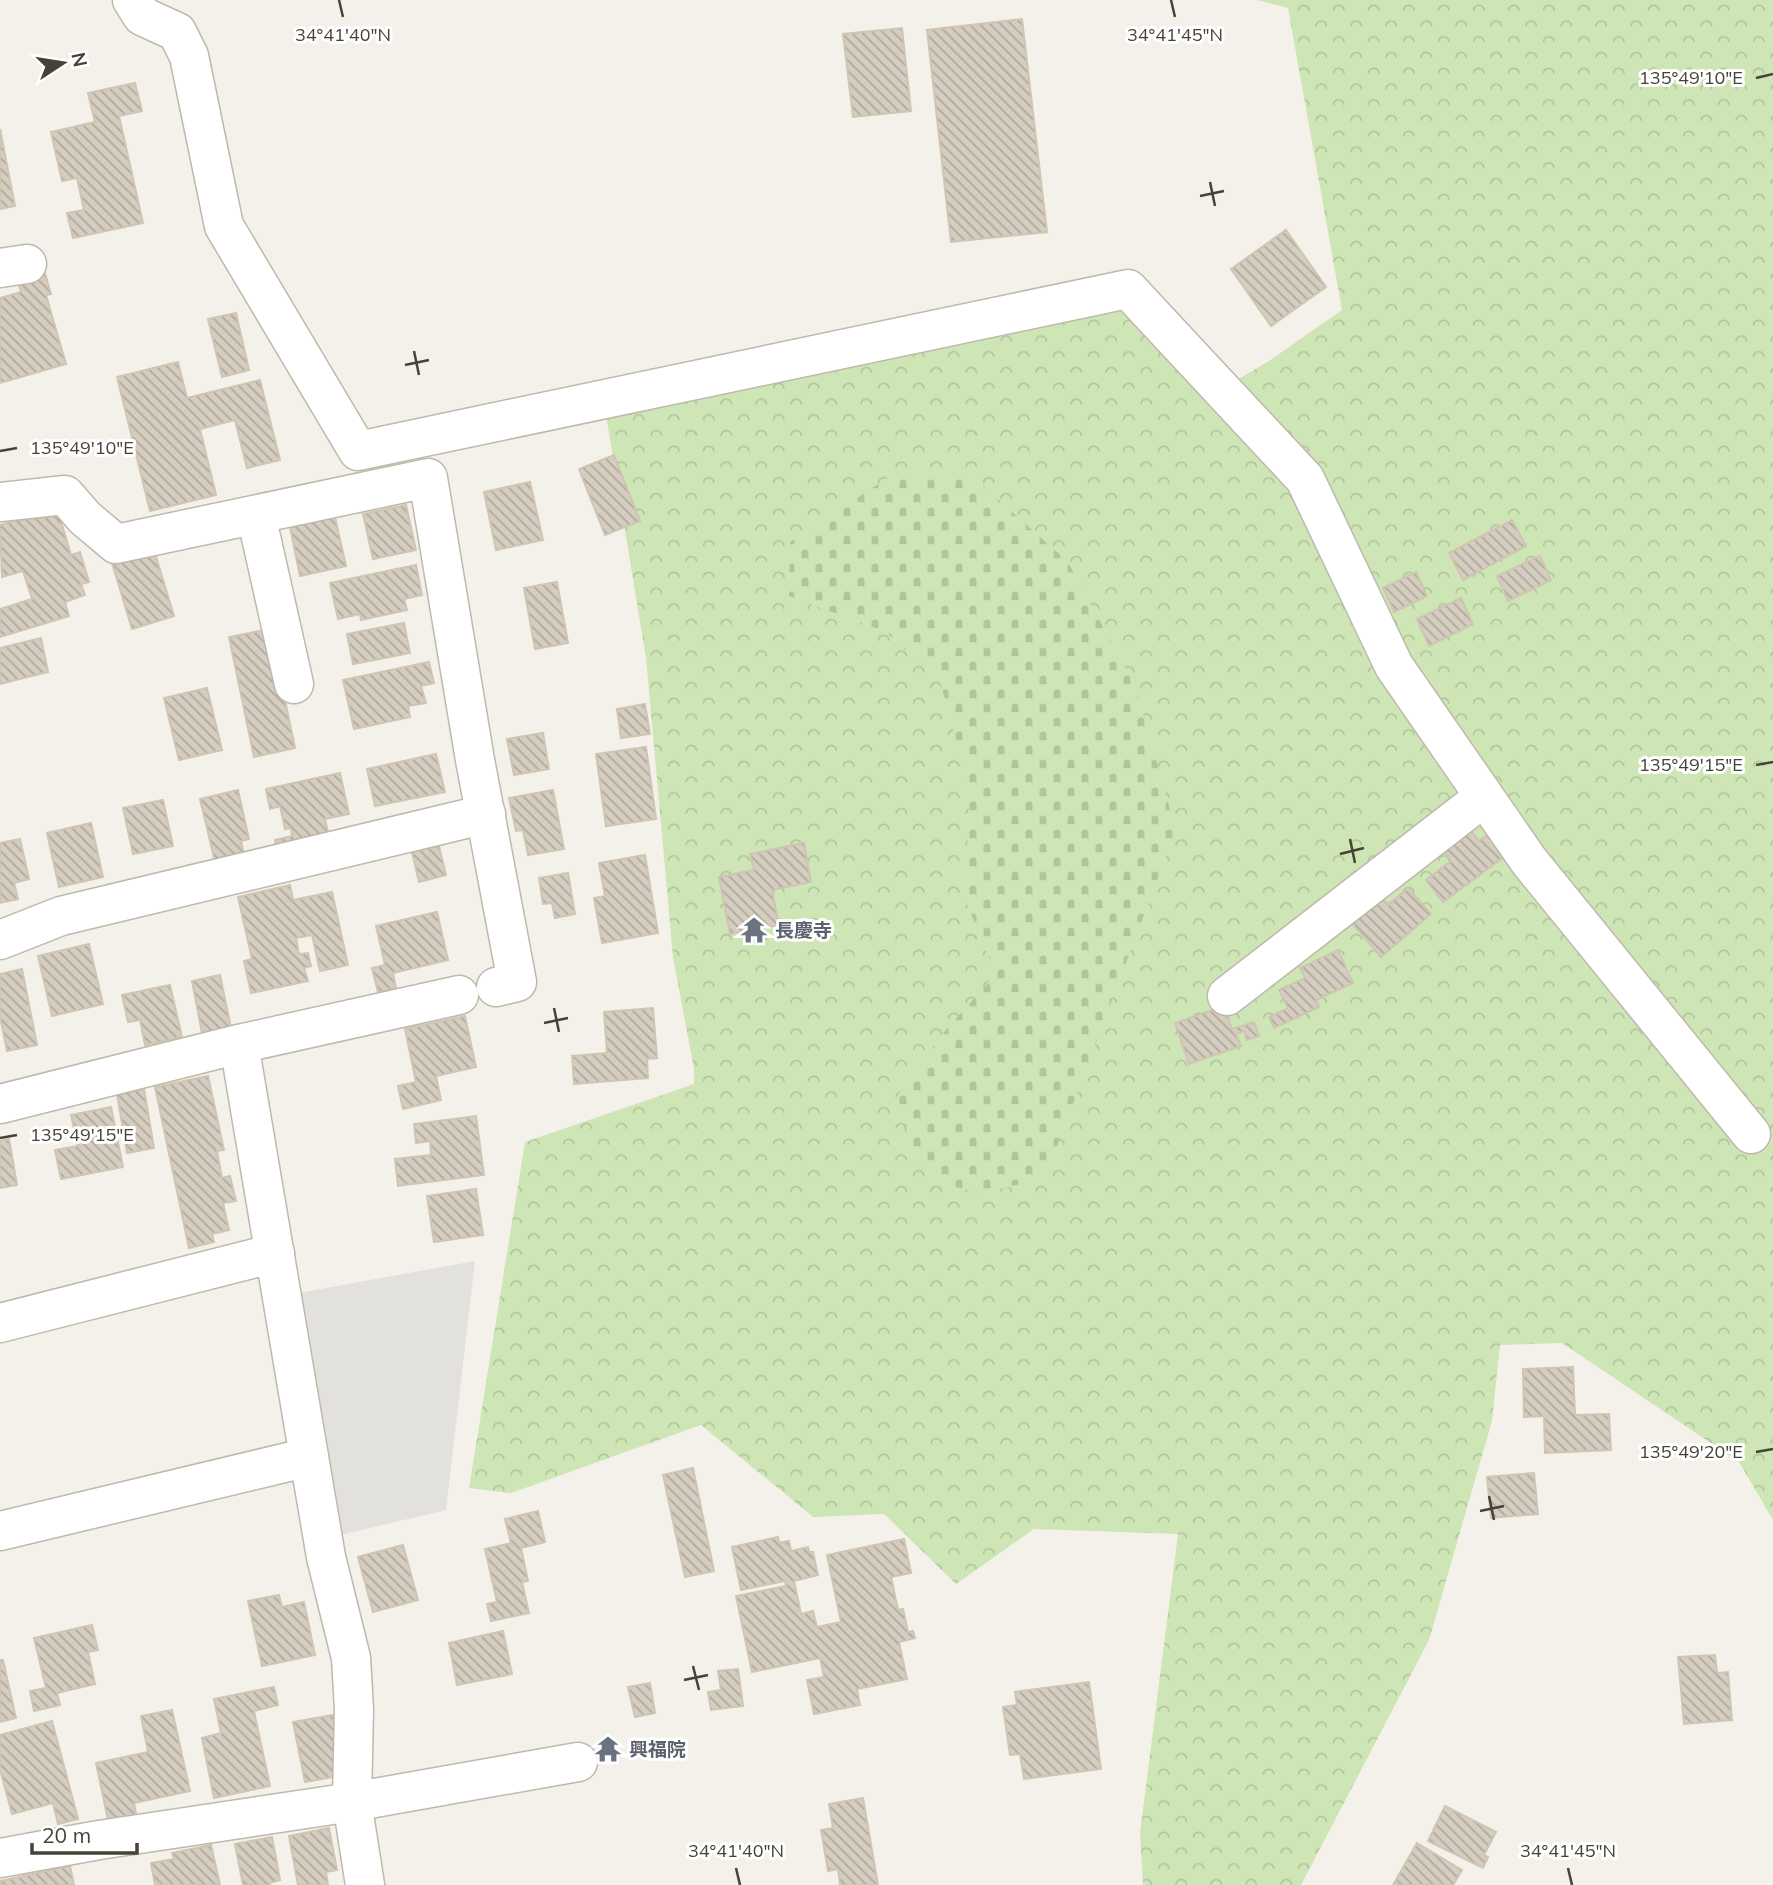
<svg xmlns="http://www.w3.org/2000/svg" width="1773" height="1885" viewBox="0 0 1773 1885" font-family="Mulish,'Noto Sans JP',sans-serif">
<defs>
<pattern id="forest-crowns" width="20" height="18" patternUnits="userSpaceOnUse" patternTransform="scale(1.75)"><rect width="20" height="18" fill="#cee6b5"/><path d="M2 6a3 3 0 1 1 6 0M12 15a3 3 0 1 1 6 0" fill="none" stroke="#b2c69c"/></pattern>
<pattern id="cemetery-stones" width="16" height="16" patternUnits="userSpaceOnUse" patternTransform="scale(1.75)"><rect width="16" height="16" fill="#cee6b5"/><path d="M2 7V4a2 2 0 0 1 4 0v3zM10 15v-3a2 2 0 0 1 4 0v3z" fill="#b2c69c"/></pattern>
<pattern id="building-back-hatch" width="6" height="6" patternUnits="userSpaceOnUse" patternTransform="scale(1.75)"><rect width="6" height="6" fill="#d5cdbf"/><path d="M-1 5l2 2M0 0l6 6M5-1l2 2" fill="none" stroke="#afa89c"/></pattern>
</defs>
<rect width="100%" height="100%" fill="#f4f1ea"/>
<path fill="url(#forest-crowns)" d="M1257,0h516v1520l-34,-58 -177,-119 -62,2 -8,76 -63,219 -128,245h-158l-3,-52 38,-299 -144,-5 -78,55 -72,-70 -71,3 -112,-92 -190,68 -42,-5 56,-346 169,-58v-15l-21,-112 -27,-299 -41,-249 512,-110 98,94 54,-32 73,-51 -54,-302z"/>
<path fill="url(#cemetery-stones)" d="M892,475l80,1 96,86 67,124 41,144 -124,330 -24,22 -45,11 -37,-8 -32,-23 -18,-64 49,-67 51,-57 -34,-82 8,-72 -7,-55 -23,-84 -54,-49 -97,-36 1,-54z"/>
<path fill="#e3e1de" d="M475,1261l-29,249 -110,26 -43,-242z"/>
<g fill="url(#building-back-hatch)" stroke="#cfc5b3" stroke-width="2">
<path d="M1022,19l25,213 -96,10 -24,-212z"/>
<path d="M902,28l9,83 -58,6 -10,-83z"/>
<path d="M135,83l7,28 -23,5 24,107 -70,15 -6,-25 17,-3 -7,-32 -15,3 -11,-49 44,-10 -7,-29z"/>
<path d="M0,129l15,77 -15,3z"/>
<path d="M1286,230l40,57 -55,39 -40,-57z"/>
<path d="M41,260l10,34 -5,1 20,69 -66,19v-85l21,-6 -7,-24z"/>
<path d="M236,313l13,57 -27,7 -14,-58z"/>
<path d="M178,362l9,36 73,-18 20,80 -33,8 -12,-48 -35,9 16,66 -66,16 -33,-134z"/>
<path d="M614,455l26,66 -35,14 -26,-66z"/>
<path d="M530,482l13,58 -47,10 -12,-58z"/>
<path d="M406,505l10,45 -43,9 -10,-45z"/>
<path d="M57,508l14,47 9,-3 9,30 -8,2 4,11 -20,7 4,14 -69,21v-28l32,-10 -9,-28 -21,6 -2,-52z"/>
<path d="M335,517l11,49 -46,10 -10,-49z"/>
<path d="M1512,520l14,26 -63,34 -14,-27z"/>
<path d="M154,550l20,66 -42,13 -20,-66z"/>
<path d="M1540,556l11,24 -43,21 -11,-25z"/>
<path d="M416,565l6,30 -18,4 3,11 -46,10 -1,-6 -22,5 -8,-36z"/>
<path d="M1416,572l11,24 -33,16 -11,-24z"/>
<path d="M557,582l11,61 -33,6 -11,-61z"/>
<path d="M1461,598l12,26 -44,22 -12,-27z"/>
<path d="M404,623l6,30 -57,11 -6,-30z"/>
<path d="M270,629l25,119 -41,9 -25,-120z"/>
<path d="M41,638l7,34 -48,12v-36z"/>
<path d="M429,662l5,21 -13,3 5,17 -18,3 2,11 -56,12 -11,-49z"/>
<path d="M207,688l15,62 -43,10 -15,-62z"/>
<path d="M645,704l5,30 -29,4 -4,-29z"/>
<path d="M543,733l6,36 -35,6 -7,-36z"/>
<path d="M646,747l10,72 -50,7 -10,-72z"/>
<path d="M436,754l9,38 -70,14 -8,-37z"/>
<path d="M340,773l9,41 -24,5 6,26 -53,12 -3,-17 17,-4 -1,-8 -6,1 -5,-23 -10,3 -4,-20z"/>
<path d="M238,790l11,49 -8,2 3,14 -29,7 -15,-63z"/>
<path d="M553,790l11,59 -36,6 -5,-25 -7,1 -7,-33z"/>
<path d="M163,800l10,46 -40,8 -10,-46z"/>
<path d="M91,823l12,54 -44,10 -12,-54z"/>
<path d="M1470,830l9,11 9,-7 17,22 -62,46 -17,-22 25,-19 -7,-10z"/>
<path d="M20,839l9,40 -15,4 4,16 -18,4v-60z"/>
<path d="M438,842l8,33 -27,7 -8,-34z"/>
<path d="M804,843l7,39 -39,8 7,35 -49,9 -11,-57 35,-7 -4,-16z"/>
<path d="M645,855l13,78 -56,10 -8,-45 11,-2 -6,-33z"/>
<path d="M568,873l7,41 -20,4 -3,-15 -9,1 -4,-26z"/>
<path d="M290,885l3,15 39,-8 16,73 -28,6 -8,-36 -16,3 3,16 9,-1 3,13 -7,2 4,13 -57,12 -7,-32 8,-2 -14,-62z"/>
<path d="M1408,888l23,26 -50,43 -29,-34 30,-25 6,7z"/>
<path d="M437,912l11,48 -55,13 3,15 -18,4 -6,-24 13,-3 -9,-39z"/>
<path d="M89,944l14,60 -51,12 -14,-60z"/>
<path d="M1338,950l15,33 -37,17 3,7 -45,21 -5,-11 19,-9 -9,-18 26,-12 -5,-10z"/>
<path d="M22,969l15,76 -30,6 -7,-34v-43z"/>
<path d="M220,975l11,53 -29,5 -10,-52z"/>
<path d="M170,985l12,52 -37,8 -5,-25 -12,2 -6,-27z"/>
<path d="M1224,1006l8,23 22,-7 5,14 -12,4 -3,-9 -8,3 5,12 -52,18 -14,-41z"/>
<path d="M653,1008l4,50 -10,1 1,19 -74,6 -2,-28 35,-3 -3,-41z"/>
<path d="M465,1016l11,51 -40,9 5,24 -38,9 -5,-23 18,-4 -11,-53z"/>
<path d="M208,1076l16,74 -7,1 5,27 8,-2 6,25 -13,2 6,27 -17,4 2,8 -25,6 -34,-161z"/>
<path d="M144,1089l10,59 -27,5 -10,-59z"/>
<path d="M111,1107l12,60 -62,12 -6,-29 23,-4 -7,-31z"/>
<path d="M476,1116l8,59 -86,11 -3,-27 36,-4 -1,-14 -14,2 -2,-19z"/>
<path d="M9,1139l8,46 -17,3v-47z"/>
<path d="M476,1189l7,46 -49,7 -7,-46z"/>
<path d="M1573,1367l2,48 34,-1 2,36 -66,3 -1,-37 -20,1 -1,-48z"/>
<path d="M693,1468l21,103 -29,6 -22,-102z"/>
<path d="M1534,1473l4,41 -47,4 -4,-41z"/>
<path d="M538,1511l7,31 -24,6 7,33 -6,1 7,31 -38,8 -4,-17 10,-2 -12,-53 26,-6 -6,-24z"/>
<path d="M778,1537l1,6 10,-2 2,10 17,-4 1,5h4l5,23 -24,6 7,33 12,-3 4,16 24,-5 -14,-67 77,-16 7,34 -20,4 7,33 5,-1 5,23 5,-1 2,7 -16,4 8,37 -50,10 3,16 -46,9 -7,-34 17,-3 -4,-19 -68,14 -16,-76 50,-10 -1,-5 -44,9 -9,-43z"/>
<path d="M403,1545l15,55 -45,12 -15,-55z"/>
<path d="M279,1595l3,12 22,-5 11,53 -53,11 -14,-65z"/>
<path d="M92,1625l6,25 -10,2 7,32 -38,9 3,12 -26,6 -4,-20 16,-3 -12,-50z"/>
<path d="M503,1631l9,43 -55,11 -8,-42z"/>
<path d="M1715,1655l2,18 11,-1 4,48 -48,4 -6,-67z"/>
<path d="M0,1660h3l13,58 -16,4z"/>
<path d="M738,1669l5,37 -32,4 -3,-18 13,-2 -3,-19z"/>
<path d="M1089,1682l12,87 -77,10 -4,-25 -10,1 -7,-48 14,-2 -2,-13z"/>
<path d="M650,1683l5,30 -20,4 -7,-30z"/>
<path d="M274,1687l4,18 -24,6 16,75 -56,12 -12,-60 19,-5 -7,-34z"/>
<path d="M172,1710l18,81 -56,12 2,11 -28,6 -12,-57 52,-11 -7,-36z"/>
<path d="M333,1715l11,60 -39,7 -12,-60z"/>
<path d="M52,1721l26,98 -20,5 -5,-21 -41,11 -12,-45v-34z"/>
<path d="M863,1798l15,87h-38l-2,-16 -10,2 -7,-41 12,-2 -4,-24z"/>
<path d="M1445,1806l51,26 -12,23 4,2 -5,11 -55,-27z"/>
<path d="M329,1828l8,42 -11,2 2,13h-30l-9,-49z"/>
<path d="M272,1837l8,43 -11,3 1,2h-27l-8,-41z"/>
<path d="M1417,1843l45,27 -9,15h-60z"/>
<path d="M211,1845l9,40h-65l-4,-22 23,-4 -2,-6z"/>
<path d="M70,1866l4,19h-74v-4z"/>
</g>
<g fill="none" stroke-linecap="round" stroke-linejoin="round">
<g stroke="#bfb9ac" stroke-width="41">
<g id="minor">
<path d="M132,0l10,16 35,16 12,24 35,170 134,225 770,-162 177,190 89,187 135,195 222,273"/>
<path d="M0,268l27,-4"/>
<path d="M0,502l65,-7 20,23 31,26 312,-66 47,282 42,222 -21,5"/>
<path d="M256,515l38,169"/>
<path d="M0,940l61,-24 425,-102"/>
<path d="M1227,996l257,-199"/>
<path d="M239,1044l87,513 25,101 3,51 -2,93 13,83"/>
<path d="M0,1104l239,-60 220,-49"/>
<path d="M0,1323l275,-70"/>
<path d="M0,1531l309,-74"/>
<path d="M0,1858l99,-18 253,-38 226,-40"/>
</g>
</g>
<use href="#minor" stroke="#fff" stroke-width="38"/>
</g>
<path fill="none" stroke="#474238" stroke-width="2.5" d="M339,0l4,17M1171,0l4,17M1756,78l17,-4M1210,182l5,24M1200,196l24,-5M414,351l5,24M405,365l24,-5M0,451l17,-3M1756,765l17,-3M1350,839l5,24M1340,854l24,-6M554,1008l5,24M544,1023l24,-5M0,1138l17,-3M1756,1452l17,-3M1489,1496l5,24M1480,1511l24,-5M693,1666l6,24M684,1680l24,-5M736,1868l4,17M1568,1868l4,17"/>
<defs>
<g id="temple-bare" transform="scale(2.1)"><path d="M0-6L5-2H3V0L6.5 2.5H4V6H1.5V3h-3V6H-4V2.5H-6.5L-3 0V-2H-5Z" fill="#6b7280" stroke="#fff" stroke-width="2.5" paint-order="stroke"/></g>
</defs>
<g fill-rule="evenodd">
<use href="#temple-bare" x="754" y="930"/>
<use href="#temple-bare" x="608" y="1749"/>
</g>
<g text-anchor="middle" stroke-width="6" stroke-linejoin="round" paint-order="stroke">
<g font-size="19" font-weight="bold" fill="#5b616d" stroke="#fff" text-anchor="start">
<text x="775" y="937">長慶寺</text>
<text x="629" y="1756">興福院</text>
</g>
</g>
<g font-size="18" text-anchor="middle" fill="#474238" stroke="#fff" stroke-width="6" stroke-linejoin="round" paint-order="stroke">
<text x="343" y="41">34°41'40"N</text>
<text x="1175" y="41">34°41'45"N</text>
<text x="1691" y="84">135°49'10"E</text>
<text x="82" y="454">135°49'10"E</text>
<text x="1691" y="771">135°49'15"E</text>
<text x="82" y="1141">135°49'15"E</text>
<text x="1691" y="1458">135°49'20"E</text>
<text x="736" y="1857">34°41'40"N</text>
<text x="1568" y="1857">34°41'45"N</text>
</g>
<g transform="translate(63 63) rotate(78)" stroke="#ffffff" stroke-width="5" paint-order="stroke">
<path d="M0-5L12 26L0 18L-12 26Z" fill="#474238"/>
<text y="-10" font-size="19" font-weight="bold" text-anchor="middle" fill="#474238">N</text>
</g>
<path d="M32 1843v10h105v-10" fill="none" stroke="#474238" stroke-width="3.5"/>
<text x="42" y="1843" font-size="21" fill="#474238" stroke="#ffffff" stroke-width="5" paint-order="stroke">20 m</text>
</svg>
